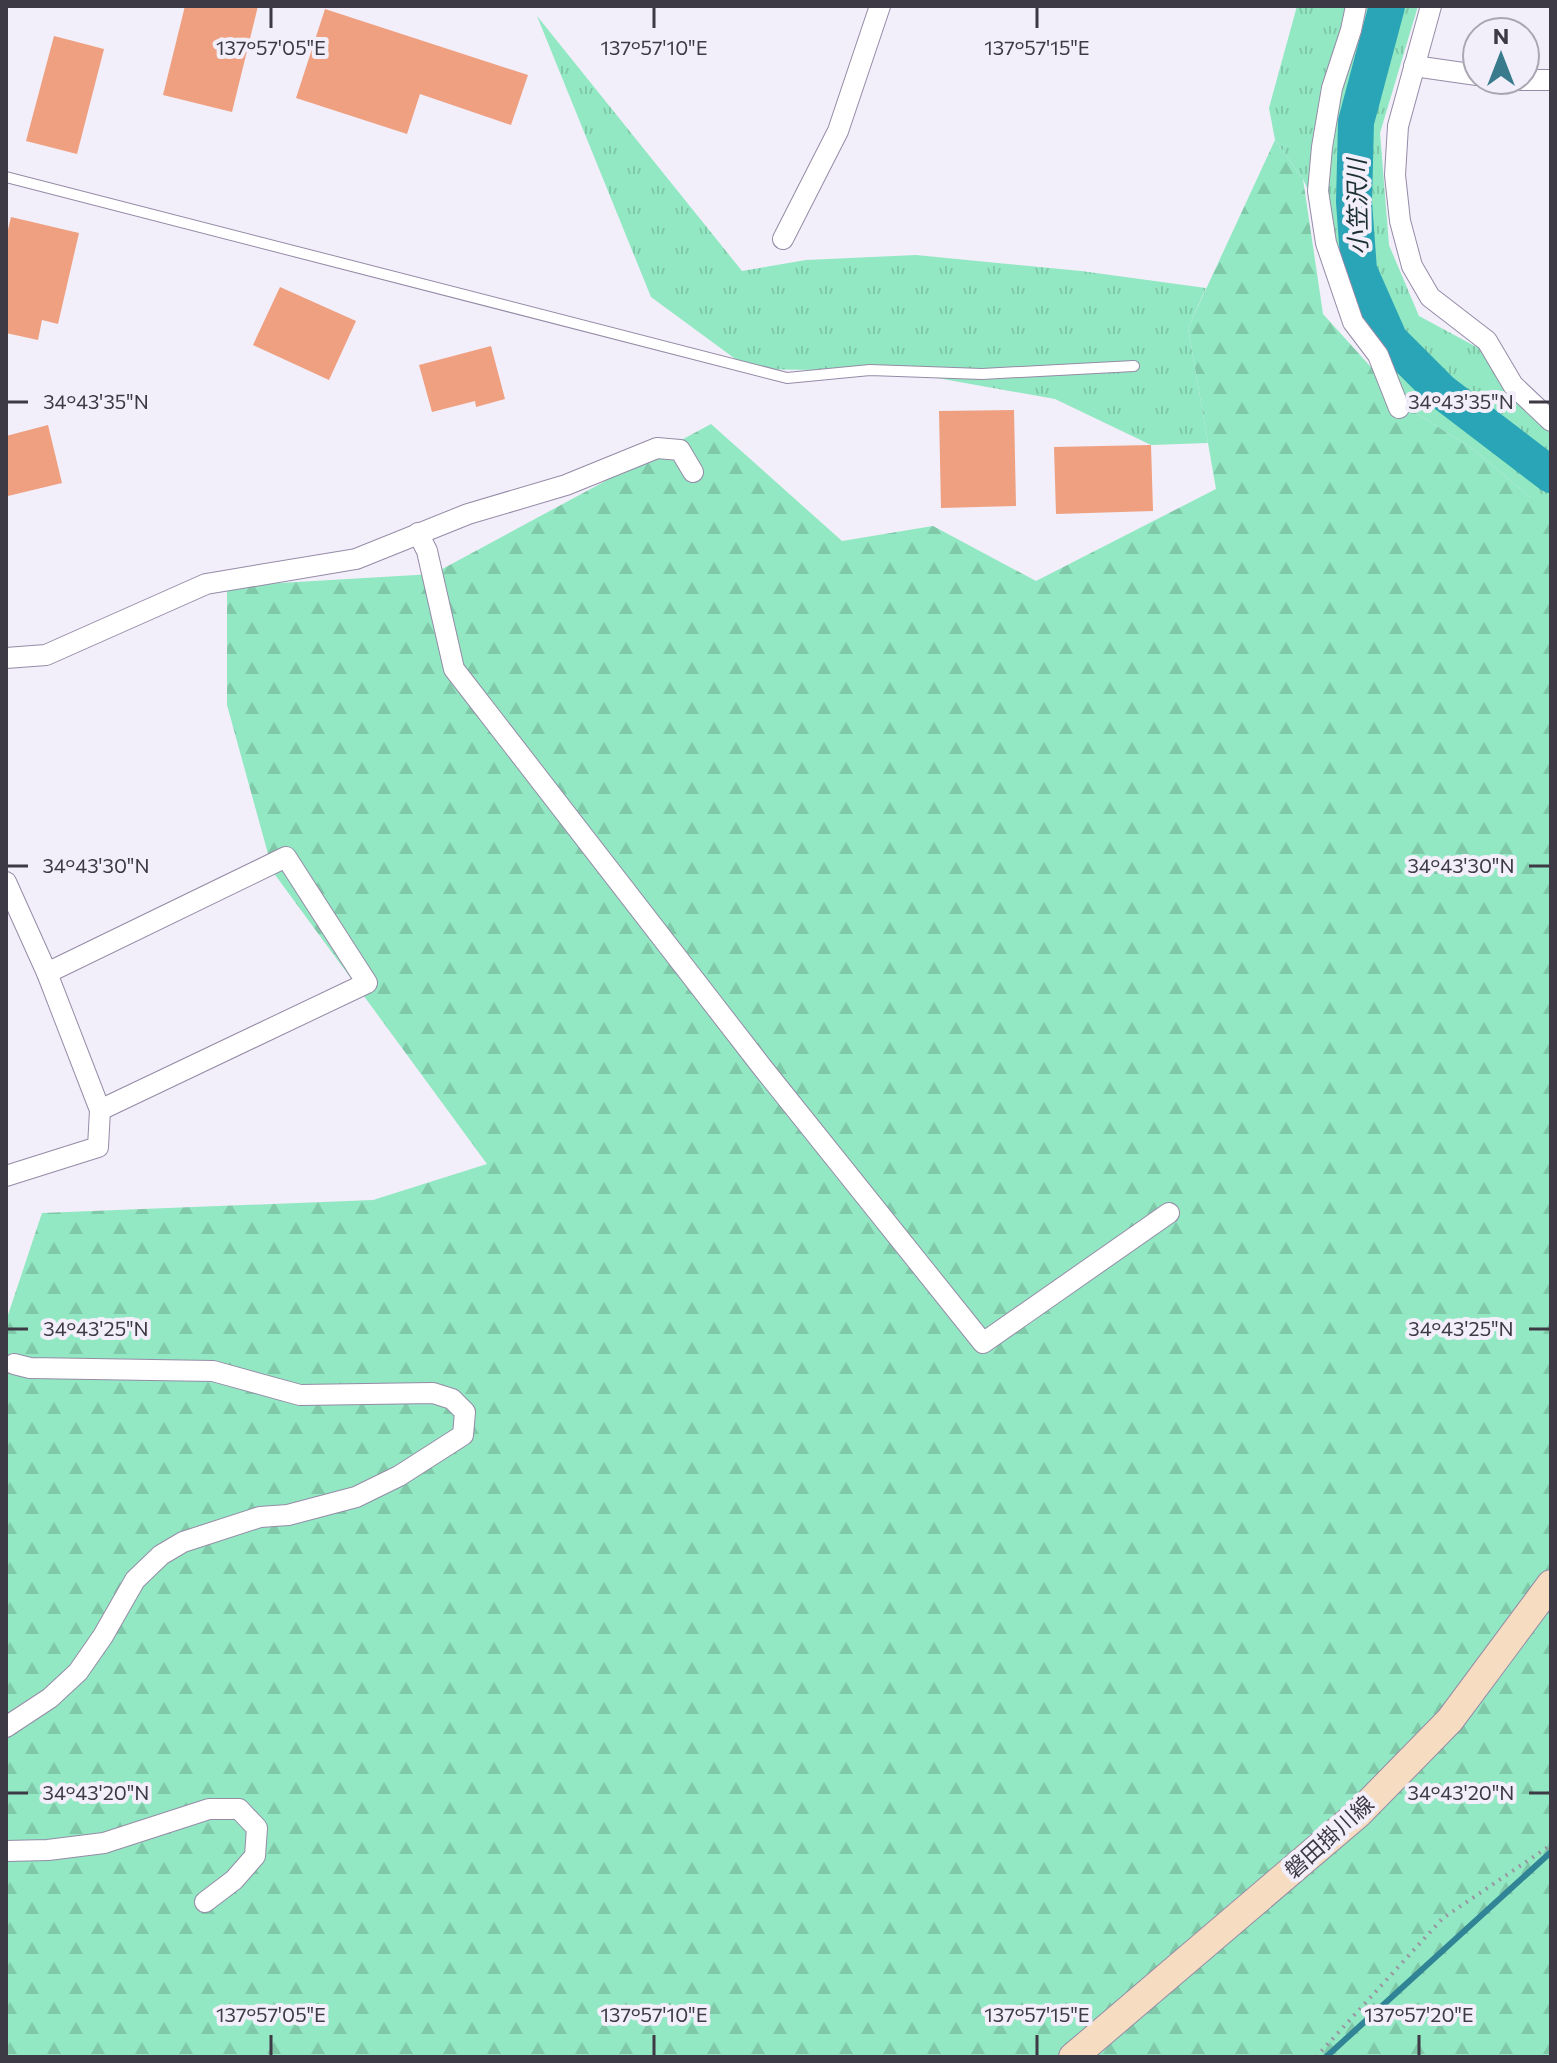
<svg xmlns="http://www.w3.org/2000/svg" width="1557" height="2063" viewBox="0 0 1557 2063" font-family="Commissioner,'Noto Sans JP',sans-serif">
<defs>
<pattern id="grass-tufts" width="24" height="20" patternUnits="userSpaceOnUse" patternTransform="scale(2)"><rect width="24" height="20" fill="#92e8c2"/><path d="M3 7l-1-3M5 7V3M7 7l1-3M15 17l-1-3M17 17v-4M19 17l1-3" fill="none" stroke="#7fc8a8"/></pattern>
<pattern id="forest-firs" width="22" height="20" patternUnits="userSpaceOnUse" patternTransform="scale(2)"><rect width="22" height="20" fill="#92e8c2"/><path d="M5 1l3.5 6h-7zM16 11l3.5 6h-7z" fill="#7fc8a8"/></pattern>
</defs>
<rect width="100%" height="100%" fill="#f2eefa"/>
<g fill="url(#grass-tufts)">
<path d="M1297,6h121l-38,127 9,112 30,71 78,42 54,59v94l-21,-14 -57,-48 -65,-41 -105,-229 -28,-39 -6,-32z"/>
<path d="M537,16l205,255 64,-11 110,-5 165,16 125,17 -18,40 20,115 -57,2 -96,-46 -157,-28 -149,-2 -98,-72z"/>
</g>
<path fill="url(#forest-firs)" d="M1275,140l28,39 20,135 85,94 65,41 57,48 21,9v1551h-1545v-736l36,-108 331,-13 114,-36 -214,-292 -46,-167v-119l206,-12 278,-150 131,117 91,-15 103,55 180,-92 -28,-161z"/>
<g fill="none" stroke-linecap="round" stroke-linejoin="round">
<path stroke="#308495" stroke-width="6" d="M1326,2057l225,-205"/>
<path stroke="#2aa4b7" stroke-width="36" d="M1387,6l-31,116 -2,80 5,68 31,70 51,51 110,84"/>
</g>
<g fill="#efa080">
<path d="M185,6h73l-26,106 -69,-17z"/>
<path d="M325,9l203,66 -17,50 -91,-31 -13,40 -111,-36z"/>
<path d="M54,36l50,13 -27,105 -51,-13z"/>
<path d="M11,217l68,16 -21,91 -16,-4 -4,20 -32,-7v-95z"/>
<path d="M280,287l76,34 -27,59 -76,-35z"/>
<path d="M491,346l14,53 -29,8 -1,-6 -43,11 -13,-47z"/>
<path d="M1014,410l2,96 -75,2 -2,-97z"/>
<path d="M48,425l14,58 -54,13 -2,-60z"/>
<path d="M1151,445l2,66 -97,3 -2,-67z"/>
</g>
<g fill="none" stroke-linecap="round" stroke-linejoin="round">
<g stroke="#958ba7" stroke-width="12">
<path id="lane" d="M6,177l781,201 83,-8 112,4 152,-8"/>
</g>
<g stroke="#958ba7" stroke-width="22">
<g id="street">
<path d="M1356,6l-5,24 -19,58 -10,59 -4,44 8,52 27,79 25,33 21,53"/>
<path d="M1431,6l-33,120 -3,49 5,46 12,45 18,31 57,44 26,44 38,36"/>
<path d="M1414,66l63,9"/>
<path d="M1513,80h38"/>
<path d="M783,239l55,-108 42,-125"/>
<path d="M418,533l9,18 27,118 308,398 221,276 186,-130"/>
<path d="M6,658l40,-3 160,-71 150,-25 112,-45 98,-29 91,-37 23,2 13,22"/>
<path d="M6,882l41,91 53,137 -2,37 -92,29"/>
<path d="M47,973l239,-116 81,126 -267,127"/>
<path d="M6,1727l44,-29 28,-26 25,-36 32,-56 26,-25 22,-13 77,-25 28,-2 68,-18 43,-21 64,-41 2,-23 -13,-13 -19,-6 -133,2 -87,-24 -183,-3 -16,-4"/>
<path d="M6,1851l42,-1 56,-7 105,-34h30l18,19 -2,28 -21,24 -29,22"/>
</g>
</g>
<g stroke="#958ba7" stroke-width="30">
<path id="secondary" d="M1073,2057l286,-244 91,-93 101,-136"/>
</g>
<path stroke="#9995a1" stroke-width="4" stroke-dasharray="2 6" stroke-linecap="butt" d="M1316,2057l127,-139 108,-73"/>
<use href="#lane" stroke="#fff" stroke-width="10"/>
<use href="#street" stroke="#fff" stroke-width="20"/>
<use href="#secondary" stroke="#f6dcc0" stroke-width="28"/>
</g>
<path fill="none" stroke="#3d3945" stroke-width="3" d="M271,8v20M654,8v20M1037,8v20M8,402h20M1529,402h20M8,866h20M1529,866h20M8,1329h20M1529,1329h20M8,1793h20M1529,1793h20M271,2035v20M654,2035v20M1037,2035v20M1419,2035v20"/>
<g text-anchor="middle" stroke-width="8" stroke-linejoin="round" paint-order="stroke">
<g font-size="22" fill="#3d3945" stroke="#f2eefa">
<text transform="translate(1329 1837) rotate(-42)" y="8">磐田掛川線</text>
</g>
<g font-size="24" font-style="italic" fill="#1c3034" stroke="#f2eefa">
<text transform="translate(1358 207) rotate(-91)" y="8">小笠沢川</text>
</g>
</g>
<g font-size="20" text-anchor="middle" fill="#3d3945" stroke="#f2eefa" stroke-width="8" stroke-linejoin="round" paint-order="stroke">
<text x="271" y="55">137°57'05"E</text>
<text x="654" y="55">137°57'10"E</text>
<text x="1037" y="55">137°57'15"E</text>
<text x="96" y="409">34°43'35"N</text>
<text x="1461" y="409">34°43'35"N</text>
<text x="96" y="873">34°43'30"N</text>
<text x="1461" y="873">34°43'30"N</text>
<text x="96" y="1336">34°43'25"N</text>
<text x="1461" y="1336">34°43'25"N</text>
<text x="96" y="1800">34°43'20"N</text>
<text x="1461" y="1800">34°43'20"N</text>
<text x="271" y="2022">137°57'05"E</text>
<text x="654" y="2022">137°57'10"E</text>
<text x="1037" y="2022">137°57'15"E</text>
<text x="1419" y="2022">137°57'20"E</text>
</g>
<rect width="1557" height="2063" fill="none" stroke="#3d3945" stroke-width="16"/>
<g transform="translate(1501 56)"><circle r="38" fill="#f2eefa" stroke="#aaa6b2" stroke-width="2"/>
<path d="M0-6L14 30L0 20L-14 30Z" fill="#397b8d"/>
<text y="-12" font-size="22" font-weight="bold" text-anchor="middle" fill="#3d3945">N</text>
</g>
</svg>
